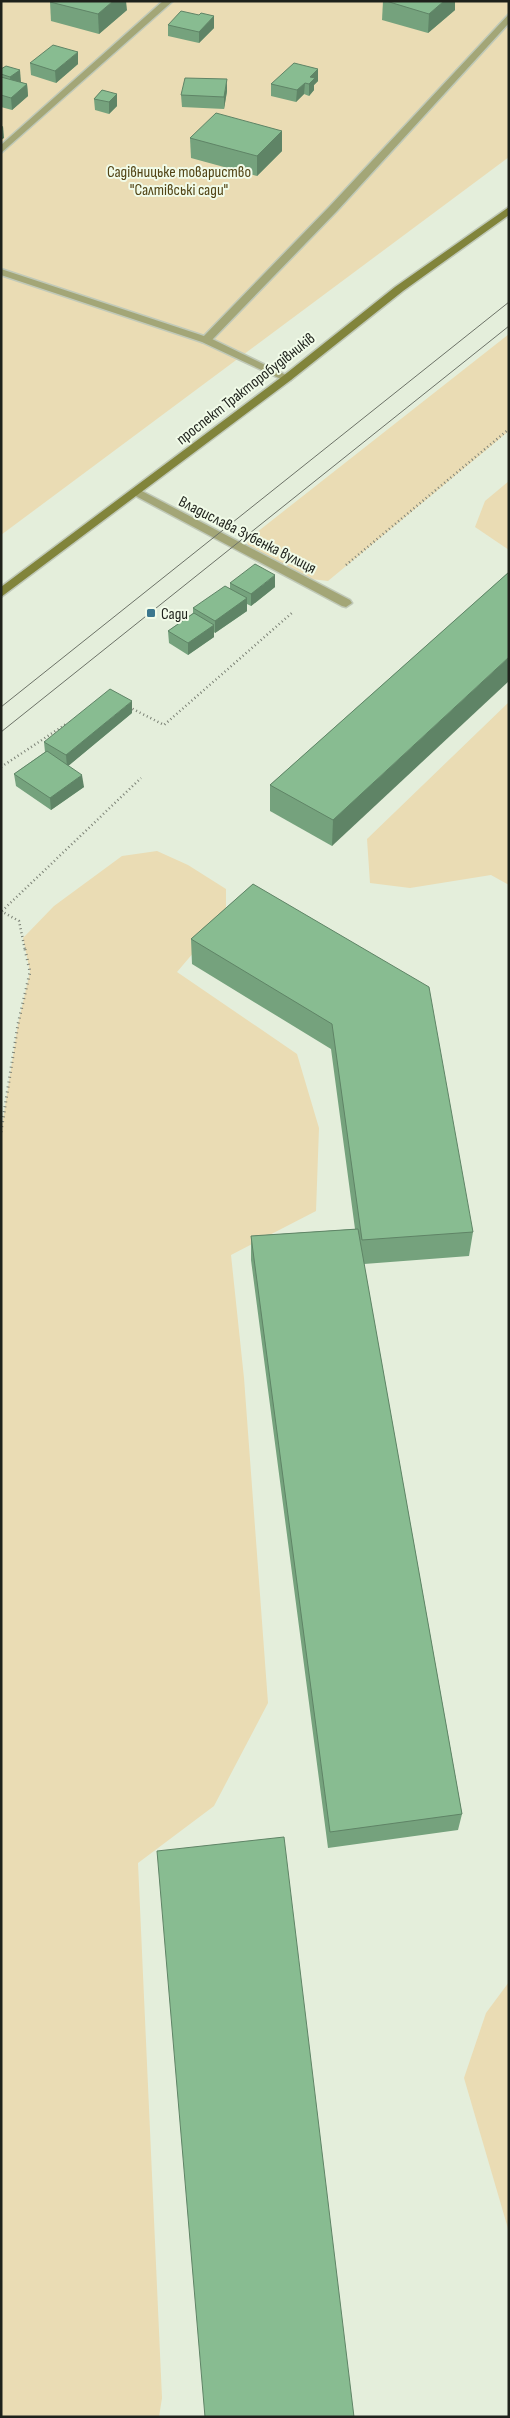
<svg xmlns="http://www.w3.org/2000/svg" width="510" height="2418" viewBox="0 0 510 2418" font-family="'Sofia Sans Condensed',sans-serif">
<rect width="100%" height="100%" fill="#e4eedb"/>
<g fill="#eadcb4">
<path d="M1,1h508v156l-508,378z"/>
<path d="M509,334v97l-181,150 -17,-2 -63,-33 -1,-6z"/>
<path d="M509,481v69l-34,-23 10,-26z"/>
<path d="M509,702v183l-18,-10 -81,13 -40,-5 -3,-44z"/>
<path d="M157,851l31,14 38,24v20l-26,36 -23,27 120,82 22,74 -3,83 -85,44 13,123 24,325 -54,103 -76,57 24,535 -3,19h-158v-1285l17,-108 12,-52 -7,-34 31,-32 68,-50z"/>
<path d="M509,1982v250l-45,-154 22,-65z"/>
</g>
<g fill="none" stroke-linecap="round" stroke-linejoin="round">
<g stroke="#c0c9b8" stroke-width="3">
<g id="lane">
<path d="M163,1h10l-172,152v-8z"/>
<path d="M509,14v9l-172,188 -127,131h-8v-4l127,-131z"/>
</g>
</g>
<g stroke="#c0c9b8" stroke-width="3">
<g id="street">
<path d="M1,269l209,69 82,40 -1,2h-8l-81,-38 -201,-67z"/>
<path d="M136,488l214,112 2,3 -6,4 -4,-1 -210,-112 -2,-2z"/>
</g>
</g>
<g stroke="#c0c9b8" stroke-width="3">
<path id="secondary" d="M509,207v8l-106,76 -112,89 -290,217v-10l282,-211 112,-89z"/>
</g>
<g stroke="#7b8175" stroke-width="2.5" stroke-dasharray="1 3" stroke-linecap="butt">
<path d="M346,565l163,-136"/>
<path d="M129,707l35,18 129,-113"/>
<path d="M1,767l65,-43"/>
<path d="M1,911l18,10 6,29"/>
<path d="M2,911l139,-133"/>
</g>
<path stroke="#7b8175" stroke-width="3" stroke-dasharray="1 4" stroke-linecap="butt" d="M1,1132l17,-108 12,-52 -5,-23"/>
<use href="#lane" fill="#a3a677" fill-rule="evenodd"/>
<use href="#street" fill="#a3a677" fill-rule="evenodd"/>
<use href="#secondary" fill="#81843b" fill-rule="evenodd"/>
<g stroke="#6c7267" stroke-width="1">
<path d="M1,707l508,-405"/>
<path d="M1,732l508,-406"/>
</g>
</g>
<g fill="#75a27d">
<path d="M383,1h72v9l-27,23 -46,-13z"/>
<path d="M50,2l77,8 -28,24 -48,-13z"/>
<path d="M199,15l15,13 -15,15 -31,-7v-11z"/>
<path d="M30,63l48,1 -22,19 -25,-8z"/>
<path d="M1,69l19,1v12l7,2 1,12 -16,14 -11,-3z"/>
<path d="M318,69v12l-4,4v5l-5,6 -5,-2 -8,8 -25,-6v-12z"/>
<path d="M102,90l15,16 -8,8 -14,-4 -1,-11z"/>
<path d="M227,91l-3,18 -42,-2 -1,-12z"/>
<path d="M282,131v20l-25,25 -66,-18 -1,-20z"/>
<path d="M509,572l-177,274 -62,-35v-26z"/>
<path d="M230,583l45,4 -24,19 -4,-2v7l-32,22 -1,-1v5l-26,18 -19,-12 -1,-12 25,-18v-5l37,-19z"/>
<path d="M132,713l-64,53 16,21 -33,23 -35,-24 -2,-12 31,-22 -1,-10z"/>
<path d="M253,884l220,348 -4,24 -105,8 98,550 -4,16 -130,18 -77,-588v-24l104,-7 -24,-180 -139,-85 -1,-25z"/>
</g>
<g fill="#5f8466">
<path d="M113,1h13l1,9 -28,24 -1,-20z"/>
<path d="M444,1h11v9l-27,23 1,-19z"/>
<path d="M214,16v12l-15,15v-11z"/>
<path d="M78,52v12l-22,19 -1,-12z"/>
<path d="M318,69v12l-4,4v5l-5,6v-12l1,-7z"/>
<path d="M20,70l1,12 -10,7 -1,-12z"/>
<path d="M227,79v12l-3,18v-12z"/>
<path d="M305,83l-1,11 -8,8 1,-12z"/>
<path d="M27,84l1,12 -16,14 -1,-12z"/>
<path d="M117,94v12l-8,8v-12z"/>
<path d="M3,126l1,12 -3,2v-13z"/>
<path d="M282,131v20l-25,25v-20z"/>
<path d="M275,575v12l-24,19v-12z"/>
<path d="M247,598v13l-32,22v-12z"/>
<path d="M214,625v12l-26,18v-12z"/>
<path d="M509,657v24l-177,165 1,-26z"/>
<path d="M132,701v12l-65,54 -1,-12z"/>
<path d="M82,775l2,12 -33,23 -1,-12z"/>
</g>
<g fill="#88bc91" stroke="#5f8466">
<path d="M50,1h63l-15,13 -48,-12z"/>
<path d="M386,1h58l-15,13z"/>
<path d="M181,11l18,4 2,-2 13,3 -15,16 -31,-7z"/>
<path d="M53,45l25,7 -23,19 -25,-8z"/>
<path d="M294,63l24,6 -8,8 5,1 -6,6 -4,-1 -8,7 -26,-6z"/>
<path d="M6,66l14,4 -10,7 -9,-3v-5z"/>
<path d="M1,77l26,7 -16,14 -10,-3z"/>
<path d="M185,78l42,1 -3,18 -43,-2z"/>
<path d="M102,90l15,4 -8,8 -15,-3z"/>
<path d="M216,113l66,18 -25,25 -67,-18z"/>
<path d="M255,564l20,11 -24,19 -21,-11z"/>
<path d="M509,572v85l-176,163 -63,-35z"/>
<path d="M225,586l22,12 -32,23 -22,-13z"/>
<path d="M194,613l20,12 -26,18 -20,-12z"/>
<path d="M110,689l22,12 -66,54 -22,-13z"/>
<path d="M47,751l35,24 -32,23 -36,-24z"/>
<path d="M253,884l176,103 44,245 -111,8 -30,-216 -141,-85z"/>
<path d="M358,1229l104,585 -132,18 -79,-596z"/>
<path d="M284,1837l70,580h-149l-48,-566z"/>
</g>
<rect fill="#3b778e" stroke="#f1fbe8" stroke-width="2" x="146" y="608" width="10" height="10" rx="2.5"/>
<g text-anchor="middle" stroke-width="4" stroke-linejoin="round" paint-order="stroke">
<g font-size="16" fill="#524415" stroke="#f1fbe8">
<text x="179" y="177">Садівницьке товариство<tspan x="179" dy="18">"Салтівські сади"</tspan></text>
</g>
<g font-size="16" fill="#1e211b" stroke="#f1fbe8">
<text transform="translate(245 388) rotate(-38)" y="6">проспект Тракторобудівників</text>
<text transform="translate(248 534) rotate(27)" y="6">Владислава Зубенка вулиця</text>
</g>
<g font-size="16" fill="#1e211b" stroke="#f1fbe8" text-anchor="start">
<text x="161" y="619">Сади</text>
</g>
</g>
<rect width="510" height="2418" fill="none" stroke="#1e211b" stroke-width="5"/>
</svg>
